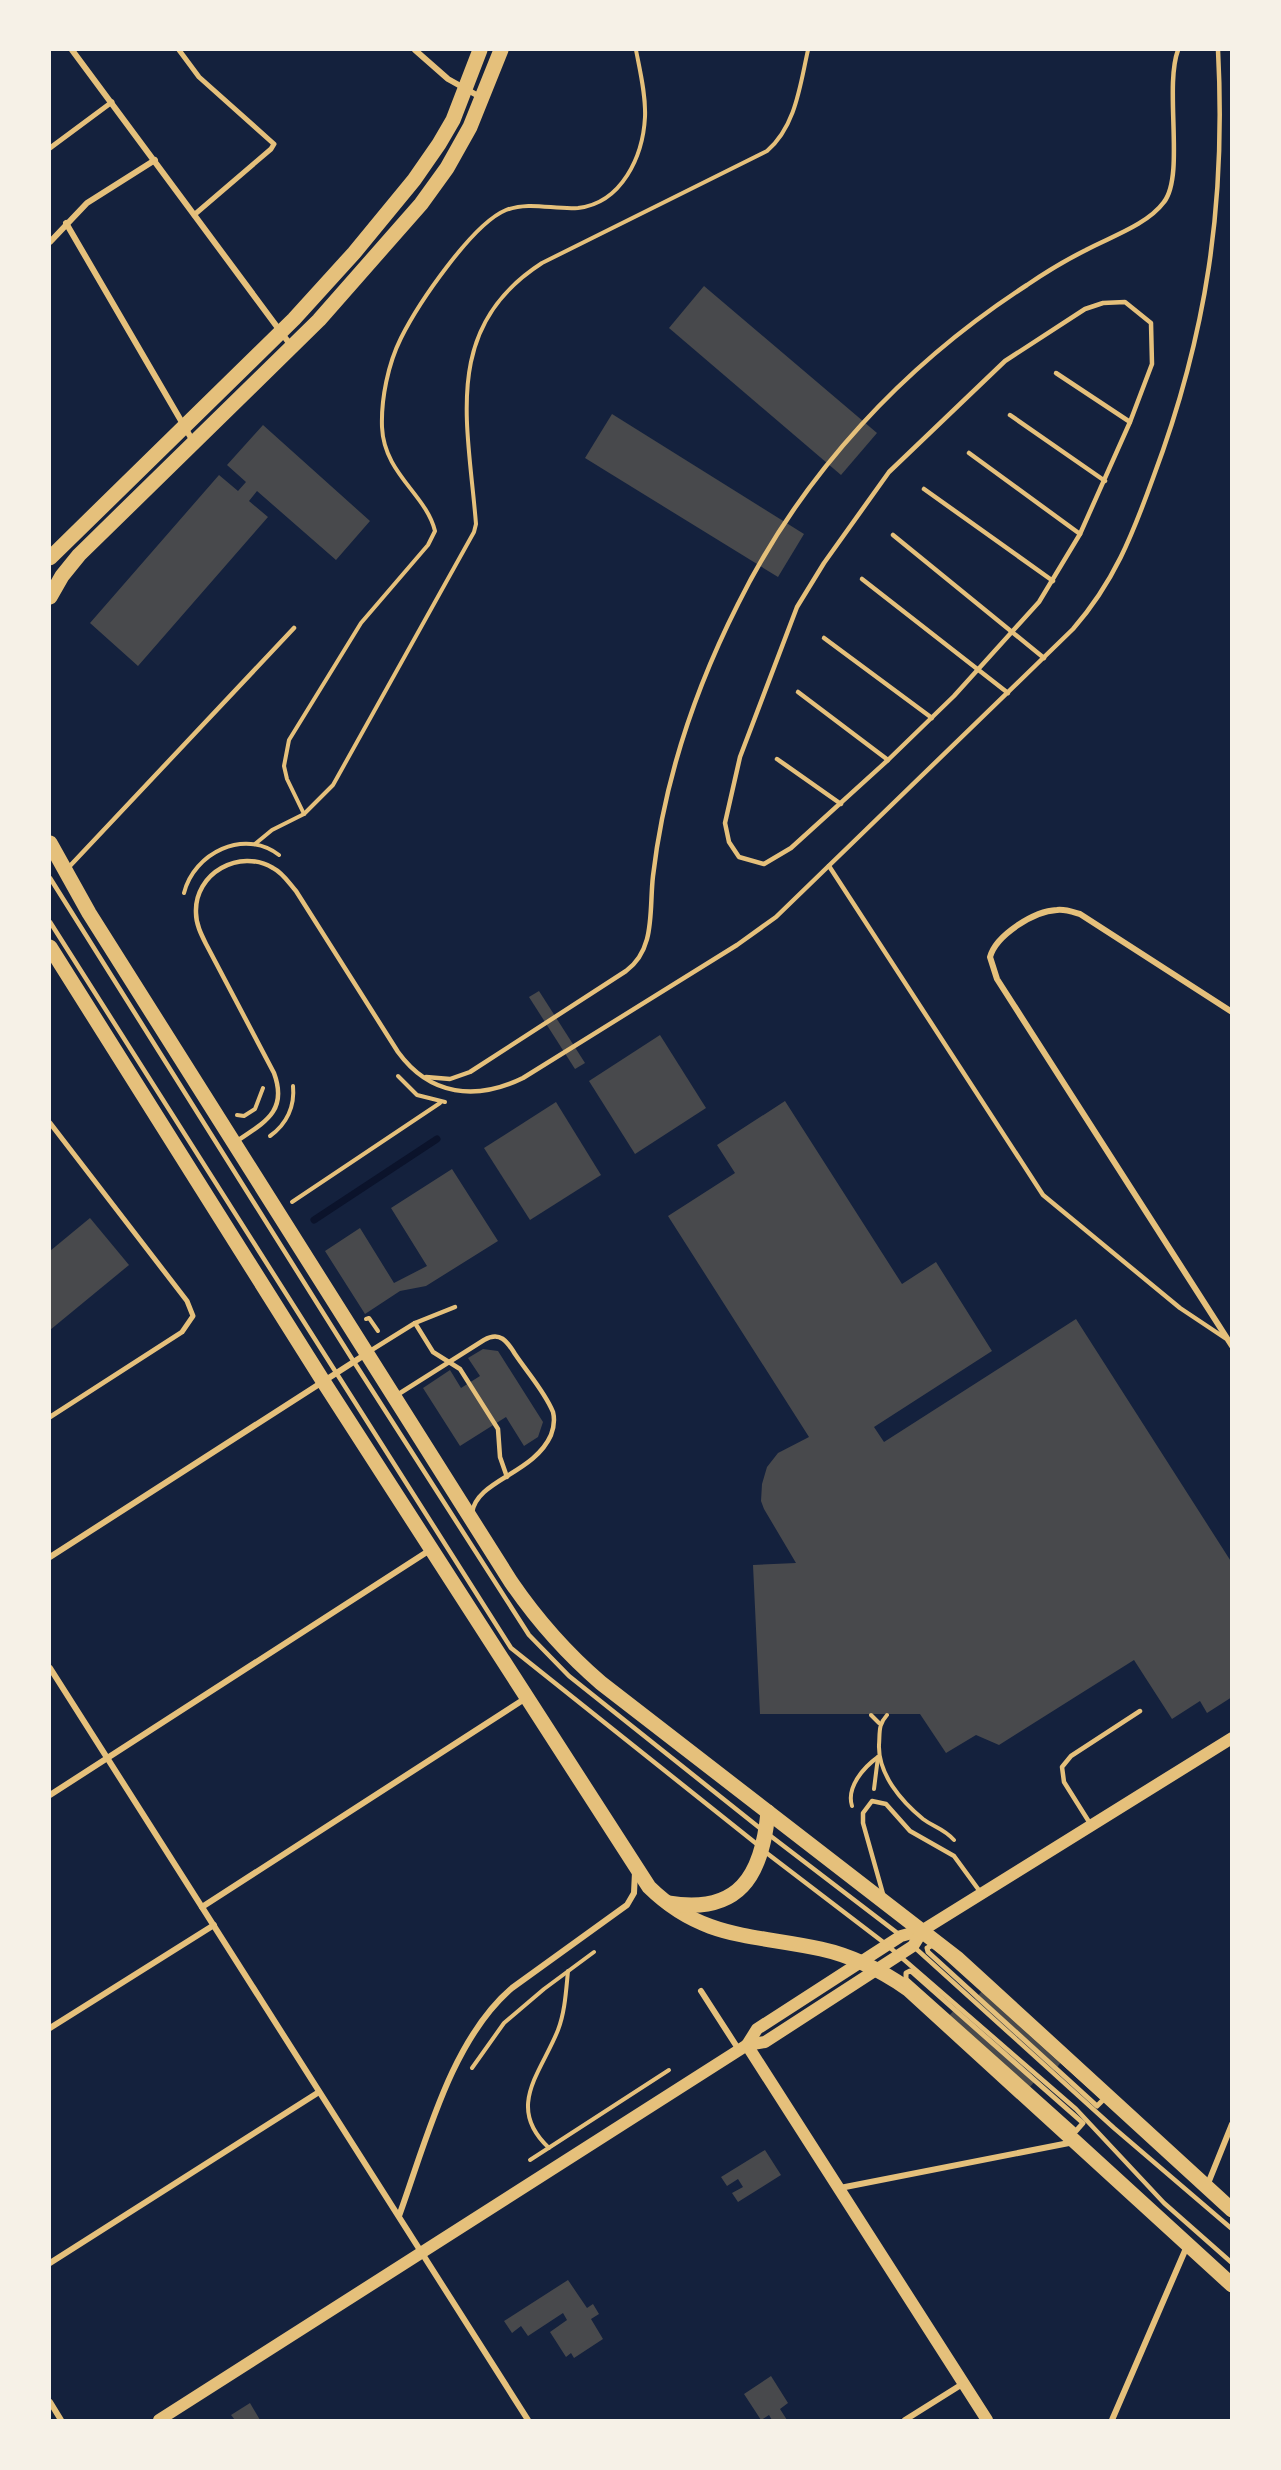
<svg xmlns="http://www.w3.org/2000/svg" width="1281" height="2470" viewBox="0 0 1281 2470" font-family="Cabin,sans-serif">
<rect width="100%" height="100%" fill="#14213d"/>
<g fill="none" stroke-linecap="round" stroke-linejoin="round">
<path stroke="#0b132b" stroke-width="7" d="M314,1220l123,-81"/>
</g>
<g fill="#48494c">
<path d="M704,286l173,147 -36,42 -172,-147z"/>
<path d="M612,414l192,120 -26,43 -193,-119z"/>
<path d="M263,425l107,96 -34,39 -79,-69 -8,10 19,16 -130,149 -48,-43 129,-148 19,16 8,-9 -19,-17z"/>
<path d="M539,991l46,72 -10,6 -46,-72z"/>
<path d="M660,1035l46,73 -71,46 -46,-73z"/>
<path d="M785,1101l117,183 34,-22 56,89 -118,76 10,15 192,-123 156,244v134l-25,16 -7,-12 -28,18 -38,-59 -135,85 -23,-10 -30,18 -26,-39h-160l-7,-149 43,-2 -32,-54 -3,-8 1,-17 5,-17 11,-14 31,-16 -141,-221 67,-43 -18,-28z"/>
<path d="M556,1102l45,73 -71,45 -46,-72z"/>
<path d="M452,1169l46,72 -72,45 -26,5 -35,23 -40,-63 35,-23 34,55 33,-17 -36,-58z"/>
<path d="M90,1218l39,47 -79,65v-79z"/>
<path d="M483,1349l15,2 45,71 -5,15 -14,9 -18,-29 -46,29 -37,-58 27,-18 11,18 19,-12 -12,-18z"/>
<path d="M983,1990l79,71 -8,10 -79,-72z"/>
<path d="M957,2007l80,72 -8,9 -81,-71z"/>
<path d="M765,2150l16,25 -43,27 -6,-9 11,-6 -5,-8 -11,7 -6,-9z"/>
<path d="M568,2280l19,28 6,-4 6,10 -8,5 12,20 -29,19 -3,-5 -5,4 -16,-25 17,-12 -4,-7 -35,23 -7,-10 -9,7 -8,-12z"/>
<path d="M771,2376l17,27 -8,6 7,11h-15l-3,-5 -8,5 -17,-26z"/>
<path d="M250,2403l10,17h-25l-4,-5z"/>
</g>
<g fill="none" stroke-linecap="round" stroke-linejoin="round">
<g stroke="#e5c07b" stroke-width="4">
<path d="M304,814l-17,-35 -3,-13 5,-26 72,-117 67,-78 7,-14c-9,-37 -51,-57 -53,-104 -1,-28 6,-63 19,-89 17,-34 71,-114 105,-128 24,-9 48,0 72,-2 44,-5 65,-52 67,-91 1,-22 -5,-46 -9,-67"/>
<path d="M255,844l17,-14 32,-16 29,-29 141,-253 2,-8c-8,-101 -35,-196 66,-261l225,-112c29,-25 33,-66 41,-101"/>
<path d="M184,893c10,-40 60,-65 95,-38"/>
<path d="M398,1076l19,19 28,7"/>
<path d="M237,1115l7,1 11,-7 8,-21"/>
<path d="M270,1136c17,-12 25,-30 23,-50"/>
<path d="M292,1202l148,-99"/>
<path d="M366,1319l3,-1 9,13"/>
<path d="M871,1715l8,8"/>
<path d="M887,1715c-9,10 -7,17 -8,30 -1,29 22,56 44,74 12,9 20,9 31,21"/>
<path d="M874,1789l4,-32"/>
<path d="M852,1806c-6,-19 12,-39 26,-49"/>
<path d="M472,2068l32,-45 40,-34 50,-37"/>
<path d="M549,2148c-44,-41 -8,-75 9,-118 7,-18 8,-39 10,-59"/>
<path d="M530,2160l139,-90"/>
</g>
<g stroke="#e5c07b" stroke-width="4.5">
<path d="M1125,302l26,21 1,41 -22,58 -50,112 -41,68 -85,94 -66,64 -97,88 -27,16 -25,-7 -10,-15 -4,-19 15,-66 57,-150 27,-44 65,-91 116,-111 80,-52 18,-6z"/>
<path d="M1056,373l74,49"/>
<path d="M1010,415l95,66"/>
<path d="M969,453l111,81"/>
<path d="M924,489l129,92"/>
<path d="M893,535l151,123"/>
<path d="M862,579l146,114"/>
<path d="M824,638l108,80"/>
<path d="M798,692l90,68"/>
<path d="M777,759l64,45"/>
<path d="M829,866l214,329 137,113 45,30"/>
<path d="M68,868l226,-240"/>
<path d="M50,878l304,484 175,273 40,41 192,153"/>
<path d="M50,922l461,726 247,197"/>
<path d="M426,1077l24,2 20,-7 156,-101c30,-22 23,-61 27,-95 11,-94 42,-187 85,-272 65,-131 167,-240 289,-319 19,-13 39,-25 59,-35 24,-13 61,-25 78,-48 21,-27 0,-114 14,-152"/>
<path d="M237,1141c28,-19 51,-30 37,-68l-68,-129c-5,-10 -10,-20 -10,-31 -2,-40 44,-65 77,-45 10,5 16,15 23,23l102,161c32,44 78,49 125,26l214,-133 39,-28 297,-288c41,-47 59,-93 80,-151 54,-144 73,-275 65,-428"/>
<path d="M415,1323l18,29 27,17 38,60 2,28 7,20"/>
<path d="M370,1351l45,-28 40,-16"/>
<path d="M397,1395l87,-55c16,-9 23,1 31,14 12,18 30,38 38,58 2,8 1,15 -2,23 -17,39 -75,45 -79,78"/>
<path d="M1091,1825l-27,-43 -2,-15 9,-11 69,-45"/>
<path d="M768,1834l132,101"/>
<path d="M764,1851l123,94 189,164 88,94 68,60"/>
<path d="M883,1894l-20,-71v-10l9,-12 14,3 24,27 44,25 27,37"/>
<path d="M913,1946l201,182 118,101"/>
</g>
<g stroke="#e5c07b" stroke-width="5">
<path d="M179,50l20,27 75,67 -3,5 -77,66"/>
<path d="M50,148l62,-46"/>
<path d="M50,1123l137,178 6,15 -11,16 -132,85"/>
<path d="M933,1945l1,1 170,153 -7,7 -169,-154 -1,-4z"/>
<path d="M910,1971l2,1 171,151 -7,8 -170,-152v-6z"/>
</g>
<g stroke="#e5c07b" stroke-width="6">
<path d="M72,50l220,297"/>
<path d="M415,50l33,29 34,19"/>
<path d="M66,223l128,220"/>
<path d="M50,242l37,-39 68,-43"/>
<path d="M1232,1012l-152,-98c-7,-2 -15,-5 -23,-4 -23,1 -61,25 -67,47l7,22 235,367"/>
<path d="M50,1557l316,-203"/>
<path d="M50,1668l478,752"/>
<path d="M50,1795l380,-245"/>
<path d="M202,1907l324,-209"/>
<path d="M701,1991l38,59"/>
<path d="M50,2028l164,-103"/>
<path d="M1207,2186l25,-62"/>
<path d="M840,2188l234,-46"/>
<path d="M399,2216c27,-74 52,-176 113,-228l115,-83 7,-12 1,-21"/>
<path d="M50,2263l269,-171"/>
<path d="M50,2402l11,18"/>
<path d="M905,2420l59,-37"/>
<path d="M1112,2420l75,-174"/>
</g>
<g stroke="#e5c07b" stroke-width="12">
<path d="M747,2045l10,-16 144,-93 22,-6 309,-192"/>
<path d="M747,2045l240,375"/>
<path d="M159,2420l588,-375 18,-3 148,-96 10,-16"/>
</g>
<g stroke="#e5c07b" stroke-width="15">
<path d="M50,558l244,-239 60,-66 60,-73 25,-36 14,-24 27,-70"/>
<path d="M50,597l12,-21 17,-21 240,-235 102,-116 26,-36 23,-41 31,-77"/>
<path d="M50,843l39,70 422,669c26,38 55,71 90,101l357,276 274,251"/>
<path d="M50,947l273,434 326,506c54,53 104,47 172,62 32,7 61,22 87,40l324,296"/>
<path d="M668,1903c71,12 94,-27 100,-91"/>
</g>
</g>
<rect width="1281" height="2470" fill="none" stroke="#f6f1e7" stroke-width="102"/>
</svg>
